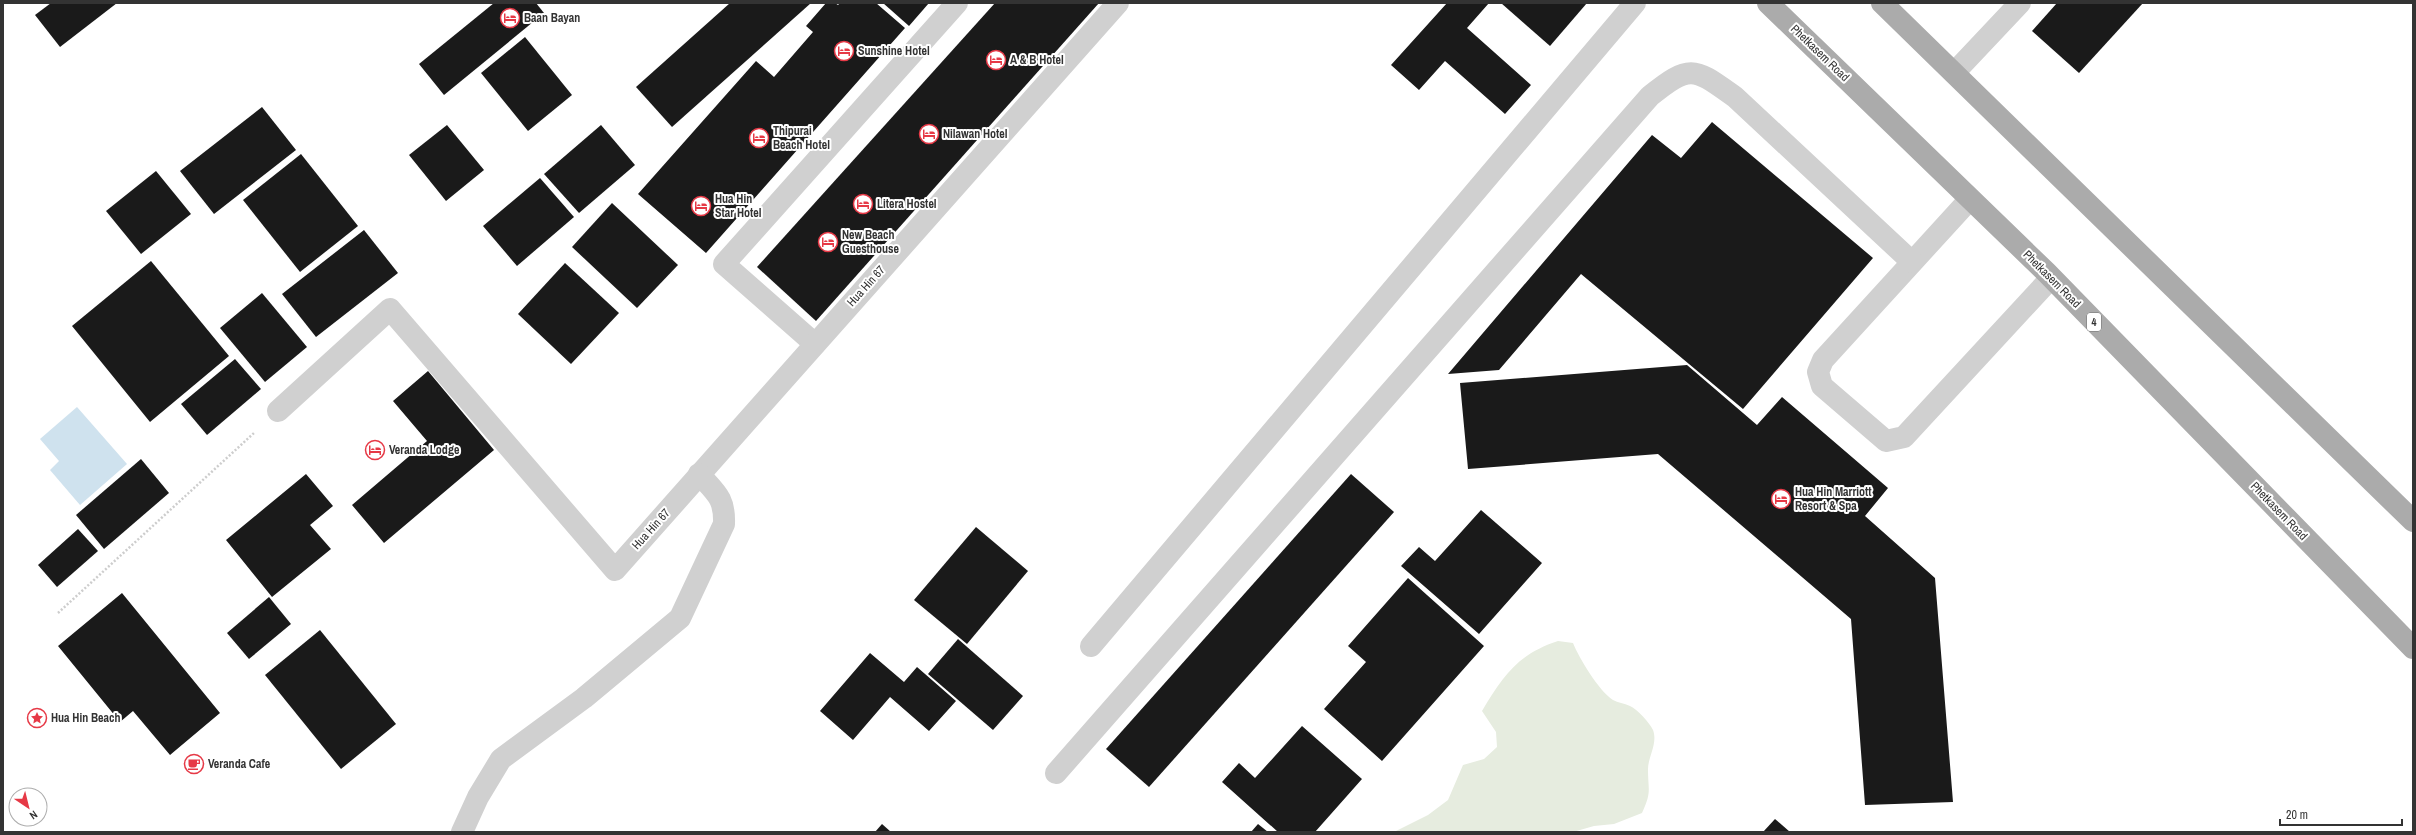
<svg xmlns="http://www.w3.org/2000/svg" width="2416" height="835" viewBox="0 0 2416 835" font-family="'Archivo Narrow',sans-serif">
<rect width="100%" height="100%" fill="#fff"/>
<path fill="#e6ecdf" d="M1558,641l15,2c6,15 26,48 40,57 5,3 11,3 17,6 8,4 19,16 23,24 5,13 -5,27 -5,39 0,22 4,22 -6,44l-28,11 -20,2 -21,6h-179l34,-17 20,-15 15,-35 21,-6 13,-12 -1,-15 -14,-21c21,-35 36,-57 76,-70z"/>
<path fill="#cfe2ee" d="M77,407l50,57 -47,41 -30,-35 9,-9 -19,-22z"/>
<g fill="#1a1a1a">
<path d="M51,3h66l-57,44 -25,-32z"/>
<path d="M494,3h42l8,10 -100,82 -25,-31z"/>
<path d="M730,3h81l-139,124 -36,-40z"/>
<path d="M826,3h9l3,2 2,-2h36l29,25 -199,225 -68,-59 118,-133 18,16 39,-45 -7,-6z"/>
<path d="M883,3h46l-20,23z"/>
<path d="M995,3h104l-283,318 -59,-54z"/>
<path d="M1447,3h42l-22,25 64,57 -26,29 -60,-53 -26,29 -28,-25z"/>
<path d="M1501,3h86l-37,43z"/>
<path d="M2057,3h86l-64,70 -47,-42z"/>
<path d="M525,37l47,58 -44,36 -47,-58z"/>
<path d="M262,107l34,43 -82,64 -34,-43z"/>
<path d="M1712,122l161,136 -130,151 -162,-135 -82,96 -51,4 204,-239 29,23z"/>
<path d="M447,125l37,45 -38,31 -37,-46z"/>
<path d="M601,125l34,40 -56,48 -35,-39z"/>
<path d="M301,154l57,72 -58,46 -57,-72z"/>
<path d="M156,171l35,43 -50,40 -35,-43z"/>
<path d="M540,178l34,39 -57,49 -34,-40z"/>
<path d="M612,203l66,62 -41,43 -65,-61z"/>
<path d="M364,230l34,43 -82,64 -34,-43z"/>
<path d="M151,261l78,95 -79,66 -78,-96z"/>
<path d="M565,263l54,50 -48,51 -53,-50z"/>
<path d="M262,293l45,54 -42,35 -45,-54z"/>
<path d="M235,359l26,30 -54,46 -26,-31z"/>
<path d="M1687,365l70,60 25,-28 106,91 -23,28 70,62 18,224 -88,3 -14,-186 -193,-165 -190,15 -8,-86z"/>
<path d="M428,371l66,79 -110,93 -32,-38 75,-64 -34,-40z"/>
<path d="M141,459l28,34 -65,56 -28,-34z"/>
<path d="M306,474l27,32 -23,19 21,24 -59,48 -46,-57z"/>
<path d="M1351,474l43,38 -245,275 -43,-38z"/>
<path d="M1481,510l61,53 -63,71 -78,-68 18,-19 16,14z"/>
<path d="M976,527l52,44 -61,73 -53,-44z"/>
<path d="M78,529l20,22 -41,36 -19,-22z"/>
<path d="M1408,578l76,68 -102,115 -58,-52 42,-47 -18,-16z"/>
<path d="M122,593l98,120 -50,42 -37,-44 -13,11 -62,-76z"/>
<path d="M269,597l22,27 -42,35 -22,-26z"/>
<path d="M320,630l76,94 -55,45 -76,-94z"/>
<path d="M958,639l65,57 -30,34 -65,-56z"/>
<path d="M870,653l34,29 13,-15 39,34 -27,30 -39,-34 -37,43 -33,-29z"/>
<path d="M1302,726l60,53 -47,53h-37l-56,-50 17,-19 16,15z"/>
<path d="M1775,819l15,13h-27z"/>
<path d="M882,824l9,8h-16z"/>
<path d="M1258,824l10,8h-17z"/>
</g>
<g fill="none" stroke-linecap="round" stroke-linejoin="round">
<path stroke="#cdcdcd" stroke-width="2.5" stroke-dasharray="2 2" stroke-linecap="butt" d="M58,613l196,-180"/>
<g stroke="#d0d0d0" stroke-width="22">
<path d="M1954,73l66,-70"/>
<path d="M1970,199l-147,161 -5,12 4,14 64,55 18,-4 147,-159"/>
<path d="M815,344l-91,-80 233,-261"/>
<path d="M278,411l112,-102 225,261 503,-567"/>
<path d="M1091,646l544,-643"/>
<path d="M1056,773l594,-677c41,-33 44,-28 85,1l177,165"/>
<path d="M462,832l16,-35 23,-38 83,-61 96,-80 44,-94c1,-26 -8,-31 -25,-50"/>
</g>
<g stroke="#ababab" stroke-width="22">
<path d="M1768,3l279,270 366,375"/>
<path d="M1882,3l531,518"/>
</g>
</g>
<defs>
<g id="hotel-ring" transform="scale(1)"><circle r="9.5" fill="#fff" stroke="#e63946" stroke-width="1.5"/><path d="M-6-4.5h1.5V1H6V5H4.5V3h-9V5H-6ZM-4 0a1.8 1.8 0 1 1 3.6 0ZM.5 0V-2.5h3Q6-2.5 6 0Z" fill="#e63946"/></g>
<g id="sight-ring" transform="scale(1)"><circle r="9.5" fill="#fff" stroke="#e63946" stroke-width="1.5"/><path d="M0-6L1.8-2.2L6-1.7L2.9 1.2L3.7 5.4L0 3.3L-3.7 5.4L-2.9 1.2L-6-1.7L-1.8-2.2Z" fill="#e63946"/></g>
<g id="cafe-ring" transform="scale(1)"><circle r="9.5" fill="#fff" stroke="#e63946" stroke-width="1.5"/><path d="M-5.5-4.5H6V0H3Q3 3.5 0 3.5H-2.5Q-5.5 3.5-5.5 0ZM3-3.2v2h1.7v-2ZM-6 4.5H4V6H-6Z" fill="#e63946"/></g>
</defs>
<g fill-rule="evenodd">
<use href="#hotel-ring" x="510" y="18"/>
<use href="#hotel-ring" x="844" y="51"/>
<use href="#hotel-ring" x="996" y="60"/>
<use href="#hotel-ring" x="929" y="134"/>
<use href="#hotel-ring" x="759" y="138"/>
<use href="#hotel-ring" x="863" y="204"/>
<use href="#hotel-ring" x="701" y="206"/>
<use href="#hotel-ring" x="828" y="242"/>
<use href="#hotel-ring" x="375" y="450"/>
<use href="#hotel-ring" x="1781" y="499"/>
<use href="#sight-ring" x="37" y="718"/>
<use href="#cafe-ring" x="194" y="764"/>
</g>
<g text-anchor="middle" stroke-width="4" stroke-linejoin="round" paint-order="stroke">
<rect fill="#fff" stroke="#707070" stroke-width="1" x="2087" y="313" width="14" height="18" rx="3"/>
<g font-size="11" font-weight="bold" fill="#333">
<text x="2094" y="326">4</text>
</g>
<g font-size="12" font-weight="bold" fill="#333" stroke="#fff" text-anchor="start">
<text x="524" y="22">Baan Bayan</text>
<text x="858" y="55">Sunshine Hotel</text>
<text x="1010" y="64">A &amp; B Hotel</text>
<text x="773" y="135">Thipurai<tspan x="773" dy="14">Beach Hotel</tspan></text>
<text x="943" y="138">Nilawan Hotel</text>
<text x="715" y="203">Hua Hin<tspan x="715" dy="14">Star Hotel</tspan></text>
<text x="877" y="208">Litera Hostel</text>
<text x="842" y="239">New Beach<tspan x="842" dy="14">Guesthouse</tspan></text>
<text x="389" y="454">Veranda Lodge</text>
<text x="1795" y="496">Hua Hin Marriott<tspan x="1795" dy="14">Resort &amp; Spa</tspan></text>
<text x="51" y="722">Hua Hin Beach</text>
<text x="208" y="768">Veranda Cafe</text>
</g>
<g font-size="12" fill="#333" stroke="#fff">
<text transform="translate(1820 53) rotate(44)" y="4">Phetkasem Road</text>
<text transform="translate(2052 279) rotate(45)" y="4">Phetkasem Road</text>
<text transform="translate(866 286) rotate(-48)" y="4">Hua Hin 67</text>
<text transform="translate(2279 511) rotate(46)" y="4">Phetkasem Road</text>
<text transform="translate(651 529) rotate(-48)" y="4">Hua Hin 67</text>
</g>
</g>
<rect width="2416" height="835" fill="none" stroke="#333333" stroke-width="8"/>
<g transform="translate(28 807) rotate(145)"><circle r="19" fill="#ffffff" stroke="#adadad"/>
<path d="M0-3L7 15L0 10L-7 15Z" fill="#e63946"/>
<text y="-6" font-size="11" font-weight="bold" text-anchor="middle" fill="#333333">N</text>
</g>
<path d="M2280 819v6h122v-6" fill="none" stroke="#333333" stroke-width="2"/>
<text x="2286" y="819" font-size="12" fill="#333333" stroke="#ffffff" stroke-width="3" paint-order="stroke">20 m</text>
</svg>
